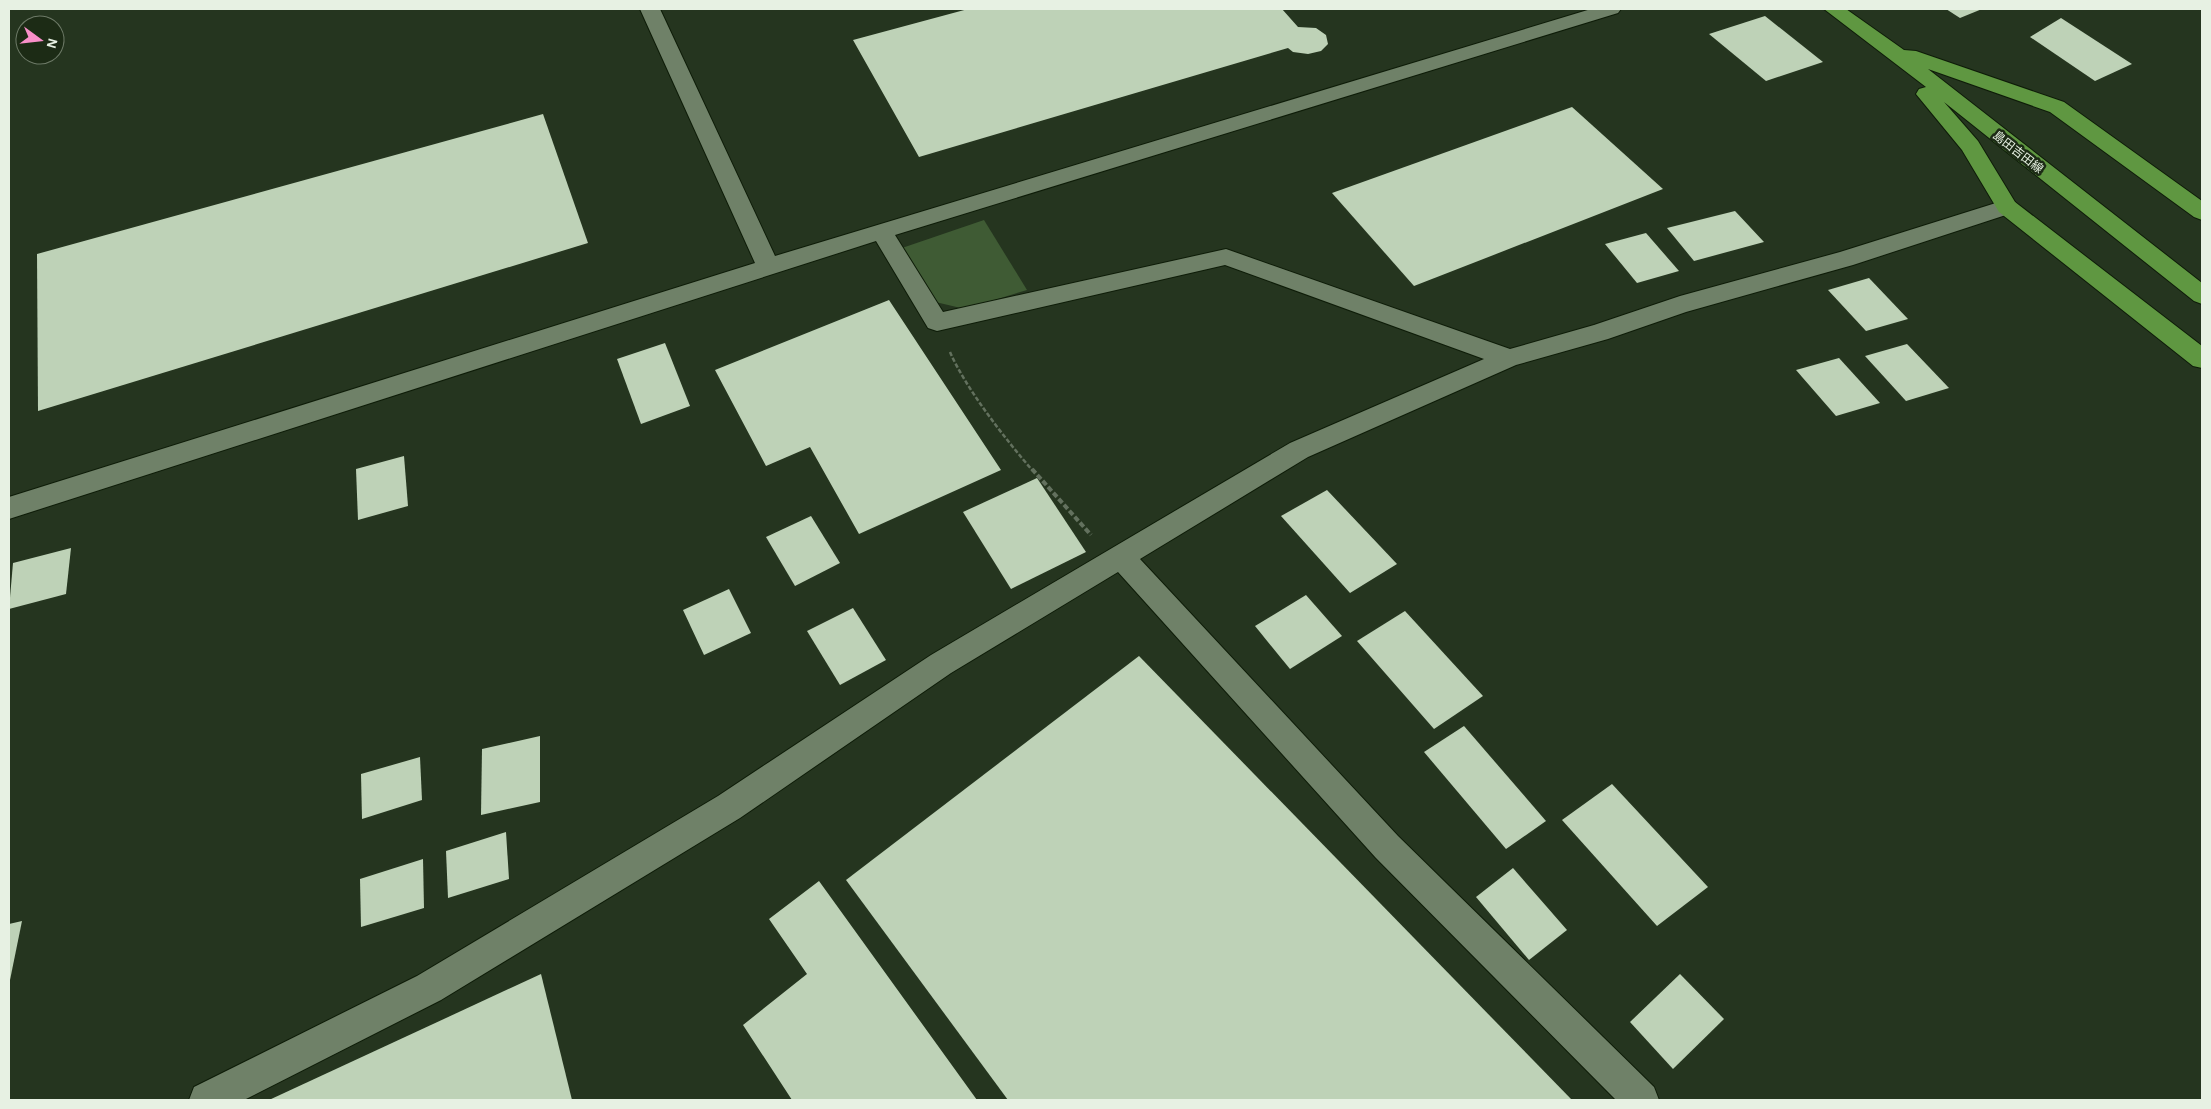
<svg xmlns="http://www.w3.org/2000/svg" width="2211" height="1109" viewBox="0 0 2211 1109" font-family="'Alegreya Sans','Noto Sans JP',sans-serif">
<rect width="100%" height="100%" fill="#25351f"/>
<path fill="#3f5b34" d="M984,220l43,70 -62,19 -38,-9 -25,-52z"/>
<g fill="#bed2b7">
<path d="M968,9h314l16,18 18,1 10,7 2,9 -7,7 -13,3 -15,-2 -5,-4 -369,109 -66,-117z"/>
<path d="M1946,9h36l-22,9z"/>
<path d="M1765,16l58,46 -57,19 -57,-47z"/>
<path d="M2061,18l71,46 -37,17 -65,-44z"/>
<path d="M1572,107l91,82 -249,97 -82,-93z"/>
<path d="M543,114l45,129 -550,168 -1,-157z"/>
<path d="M1735,211l29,31 -70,19 -27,-33z"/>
<path d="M1646,233l33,38 -42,12 -32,-39z"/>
<path d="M1869,278l39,41 -42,12 -38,-41z"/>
<path d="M889,300l112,170 -142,64 -49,-87 -44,19 -51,-96z"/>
<path d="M665,343l25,63 -49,18 -24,-65z"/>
<path d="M1907,344l42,44 -43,13 -41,-45z"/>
<path d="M1839,358l41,45 -44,13 -40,-46z"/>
<path d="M404,456l4,50 -50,14 -2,-51z"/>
<path d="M1037,478l49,74 -75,37 -48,-77z"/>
<path d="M1327,490l70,74 -47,29 -69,-77z"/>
<path d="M811,516l29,47 -45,23 -29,-49z"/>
<path d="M71,548l-5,46 -57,15 4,-46z"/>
<path d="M729,589l22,44 -47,22 -21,-45z"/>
<path d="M1306,595l36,41 -52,33 -35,-43z"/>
<path d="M853,608l33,52 -46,25 -33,-54z"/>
<path d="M1405,611l78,85 -49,33 -77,-88z"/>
<path d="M1139,656l433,444h-564l-162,-220z"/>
<path d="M1464,726l82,95 -40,28 -82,-97z"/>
<path d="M540,736v66l-59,13 1,-66z"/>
<path d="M420,757l2,43 -60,19 -1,-45z"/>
<path d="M1612,784l96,103 -51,39 -95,-106z"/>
<path d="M506,832l3,47 -61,19 -2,-47z"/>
<path d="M423,859l1,49 -63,19 -1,-48z"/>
<path d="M1513,868l54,62 -38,30 -53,-63z"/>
<path d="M819,881l158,219h-185l-49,-75 64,-51 -38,-55z"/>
<path d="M22,921l-12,59h-1v-56z"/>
<path d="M541,974l31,126h-303z"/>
<path d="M1680,974l44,45 -51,50 -43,-47z"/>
</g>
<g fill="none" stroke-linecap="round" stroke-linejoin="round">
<g stroke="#0e1c08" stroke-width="2">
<path id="minor" d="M640,9h20l115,247 816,-247h30l-3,4 -723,222 48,77 283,-63 284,100 84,-24 86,-29 160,-44 159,-50 8,-3 8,3 3,5 -3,5 -162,53 -167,47 -78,27 -92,26 -208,92 -168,102 258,277 256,251 5,13h-43l-240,-242 -258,-286 -167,101 -211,145 -299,182 -197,100h-55l5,-13 223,-111 301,-180 213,-141 359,-212 194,-84 -259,-94 -288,66 -9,-3 -52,-87 -867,278v-22l746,-234z"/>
</g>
<g stroke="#0e1c08" stroke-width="2">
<path id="major" d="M1824,9h22l58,41 12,1 148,51 138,99v19l-8,-3 -144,-105 -122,-43 274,214v21l-8,-3 -250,-199 34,39 37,61 187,144v22l-9,-2 -194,-154 -37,-62 -46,-56 3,-5 7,-2z"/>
</g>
<path stroke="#63715e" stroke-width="2.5" stroke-dasharray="4.5 2" stroke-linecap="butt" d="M950,352c16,37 56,88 83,119"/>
<path stroke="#63715e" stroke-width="4" stroke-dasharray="5.5 2.5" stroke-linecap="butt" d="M1032,469l59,66"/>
<use href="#minor" fill="#6f8168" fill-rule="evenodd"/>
<use href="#major" fill="#5f9741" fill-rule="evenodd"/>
</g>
<g text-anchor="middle" stroke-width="5" stroke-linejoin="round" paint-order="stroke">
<g font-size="12" fill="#e7f1e3" stroke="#1c2b15">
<text transform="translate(2018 152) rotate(38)" y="4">島田吉田線</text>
</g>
</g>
<rect width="2211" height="1109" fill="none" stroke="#e7f1e3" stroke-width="20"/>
<g transform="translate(40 40) rotate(105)"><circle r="24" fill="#1c2b15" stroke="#6d7a67"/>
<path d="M0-4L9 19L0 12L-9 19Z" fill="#f98fc9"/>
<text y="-8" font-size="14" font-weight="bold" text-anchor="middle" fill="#e7f1e3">N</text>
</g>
</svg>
